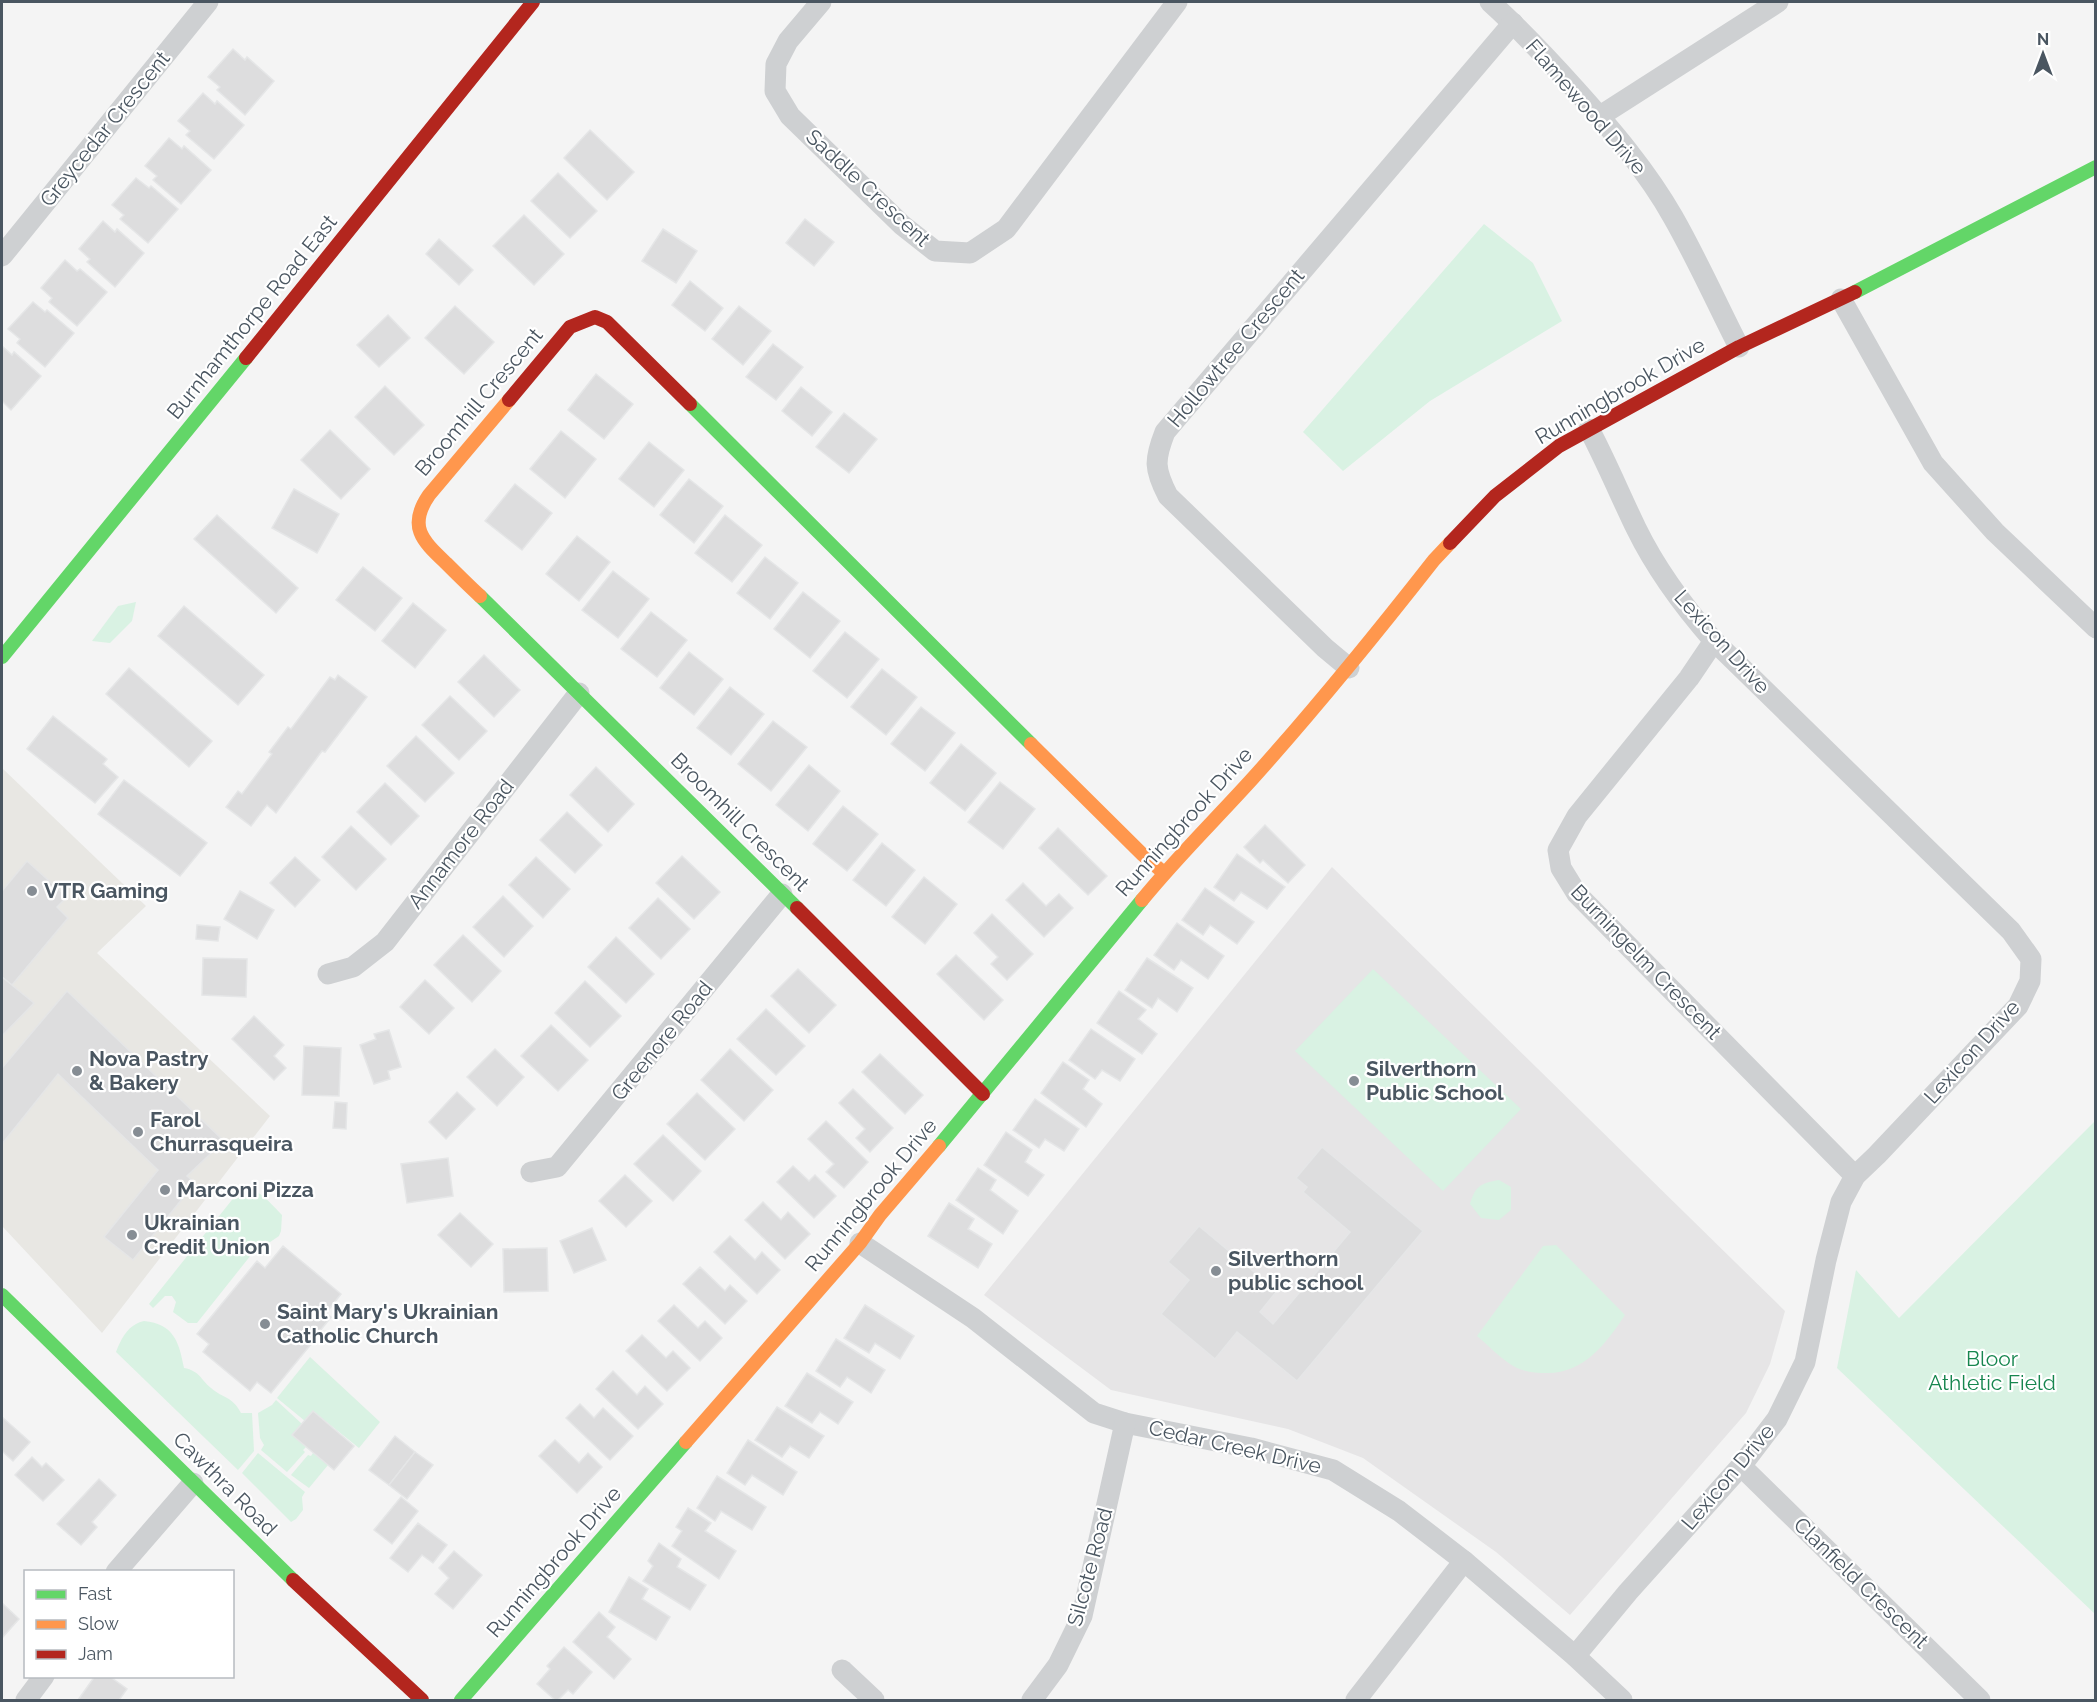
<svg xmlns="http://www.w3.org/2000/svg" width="2097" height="1702" viewBox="0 0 2097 1702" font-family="Raleway,sans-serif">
<rect width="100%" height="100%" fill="#f4f4f4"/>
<path fill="#e8e7e3" d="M2,768l144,138 -49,47 173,163 -168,217 -100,-107z"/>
<path fill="#e6e5e6" d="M1332,867l453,444 -15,53 -24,49 -176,202 -74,-63 -133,-94 -75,-29 -177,-39 -127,-95z"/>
<g fill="#d9f2e3">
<path d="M1484,224l49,39 29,58 -132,80 -87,70 -40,-39z"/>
<path d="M136,602l-4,19 -22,22 -18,-2 26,-35z"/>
<path d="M1373,969l148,140 -78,82 -148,-140z"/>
<path d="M2095,1121v493l-258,-246 19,-98 43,48z"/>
<path d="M1499,1180l12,7v23l-12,10 -18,-2 -11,-14c5,-18 11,-21 29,-24z"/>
<path d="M243,1186c16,3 28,18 39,29l-1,16 -2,5 -28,19 -54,68h-9l-15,-11 3,-10 -4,-6h-7l-12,12 -4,-4z"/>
<path d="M1556,1245l69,70c-19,29 -42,59 -79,58 -13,0 -26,-2 -36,-9 -12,-8 -22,-19 -33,-28l66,-90z"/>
<path d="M144,1321c30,3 35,21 40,47 16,3 16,11 27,20 13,11 21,8 30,25h11l2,38 -16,19 -122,-118c6,-15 12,-27 28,-31z"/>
<path d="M310,1357l70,65 -21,26 -46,-37 -8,10 -28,-23z"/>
<path d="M276,1400l26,24 -9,11 13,12 -3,3 2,2 -18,20 -26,-22 3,-5 -4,-7 -2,-25 14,-8z"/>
<path d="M258,1453l47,39 -3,5 1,13 -7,9 -5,3 -49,-49z"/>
<path d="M313,1453l15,12 -19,23 -18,-13 17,-20 3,1z"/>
</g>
<g fill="#ddddde" stroke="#e5e6e7" stroke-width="1.5">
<path d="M233,49l12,11 2,-3 27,24 -29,34 -28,-25 3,-3 -12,-10z"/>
<path d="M203,93l12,11 2,-3 27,24 -30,34 -28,-24 4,-4 -12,-10z"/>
<path d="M590,130l44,42 -27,28 -43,-42z"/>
<path d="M169,138l13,11 2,-3 27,24 -30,34 -28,-24 4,-4 -12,-10z"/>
<path d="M558,173l39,38 -27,27 -39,-37z"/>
<path d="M136,178l13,10 2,-2 27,23 -30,34 -28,-24 4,-4 -12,-10z"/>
<path d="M524,215l40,39 -30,31 -41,-39z"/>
<path d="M805,219l29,23 -20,24 -28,-23z"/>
<path d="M103,221l12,11 2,-3 27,24 -29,34 -28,-25 3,-3 -11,-10z"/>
<path d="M663,229l34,22 -21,32 -34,-22z"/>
<path d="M439,239l34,31 -14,15 -33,-31z"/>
<path d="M65,260l12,11 3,-2 27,23 -30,34 -28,-24 3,-4 -11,-10z"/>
<path d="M690,281l33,27 -18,23 -33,-26z"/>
<path d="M33,302l12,10 2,-2 27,23 -29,34 -28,-24 3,-4 -12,-10z"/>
<path d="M455,306l39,36 -30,32 -39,-36z"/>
<path d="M739,306l32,25 -28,34 -31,-26z"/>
<path d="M388,315l22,23 -31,29 -22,-22z"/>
<path d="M773,344l30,23 -27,33 -30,-23z"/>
<path d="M2,346l10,9 2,-3 27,24 -30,34 -9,-9z"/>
<path d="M596,374l37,30 -29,35 -36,-29z"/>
<path d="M385,386l39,39 -30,30 -39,-38z"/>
<path d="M801,387l31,25 -20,24 -30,-25z"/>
<path d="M844,413l33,26 -28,34 -33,-26z"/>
<path d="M330,430l40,39 -29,30 -40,-39z"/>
<path d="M561,431l35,28 -31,39 -35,-29z"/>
<path d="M649,442l35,28 -30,37 -35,-28z"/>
<path d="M689,479l34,27 -29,37 -34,-28z"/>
<path d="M515,484l37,29 -30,37 -37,-29z"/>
<path d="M294,489l45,25 -22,39 -45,-25z"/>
<path d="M217,515l81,73 -22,25 -82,-74z"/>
<path d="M725,515l37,30 -30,37 -37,-29z"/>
<path d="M577,536l33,26 -31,39 -33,-27z"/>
<path d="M765,557l33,26 -28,36 -33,-26z"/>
<path d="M363,567l39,31 -27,33 -39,-31z"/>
<path d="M613,571l36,28 -31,39 -36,-28z"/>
<path d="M803,592l37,29 -30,37 -36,-29z"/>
<path d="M413,603l33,27 -31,38 -33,-27z"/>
<path d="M184,606l80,69 -26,30 -80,-69z"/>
<path d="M651,612l36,28 -30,37 -36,-28z"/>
<path d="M845,632l34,27 -32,39 -34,-27z"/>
<path d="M689,652l34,27 -29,36 -34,-27z"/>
<path d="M484,655l36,35 -26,27 -36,-35z"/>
<path d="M129,668l83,73 -23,26 -83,-73z"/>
<path d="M882,669l35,28 -31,38 -35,-28z"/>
<path d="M338,675l29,22 -42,55 -3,-1 -46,62 -9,-8 -16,21 -25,-19 12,-16 4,3 30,-40 -3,-2 19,-25 3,2 39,-52 5,3z"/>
<path d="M730,687l34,27 -33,41 -34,-27z"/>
<path d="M450,696l37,35 -28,29 -37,-35z"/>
<path d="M921,707l34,26 -30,38 -34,-27z"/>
<path d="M53,716l54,43 -4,5 15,13 -23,26 -68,-54z"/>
<path d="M773,721l34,26 -36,44 -33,-27z"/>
<path d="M416,736l38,37 -29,29 -38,-36z"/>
<path d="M961,744l35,29 -31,38 -35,-28z"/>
<path d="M809,765l31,26 -32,40 -32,-26z"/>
<path d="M596,767l38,37 -26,28 -38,-37z"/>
<path d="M124,780l83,63 -27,33 -82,-62z"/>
<path d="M1000,782l35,27 -32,40 -35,-27z"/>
<path d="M385,783l34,33 -28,29 -34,-33z"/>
<path d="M843,806l35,28 -31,37 -34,-27z"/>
<path d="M567,812l35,33 -27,28 -35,-33z"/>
<path d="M1265,825l40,40 -17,18 -25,-23 -3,3 -16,-16z"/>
<path d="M351,826l35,33 -30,31 -34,-33z"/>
<path d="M1058,828l49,48 -19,19 -49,-47z"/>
<path d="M882,843l33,27 -29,36 -33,-26z"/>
<path d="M1237,854l48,33 -18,22 -26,-17 -7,9 -20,-14z"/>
<path d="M682,856l38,36 -26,27 -38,-36z"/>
<path d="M295,857l25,23 -25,27 -25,-24z"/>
<path d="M536,857l34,32 -27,29 -34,-33z"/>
<path d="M27,861l40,36 -10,10 11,11 -56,67 -10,-8v-86z"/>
<path d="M924,877l33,27 -32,40 -33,-27z"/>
<path d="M1023,883l23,23 13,-12 14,14 -29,29 -38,-37z"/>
<path d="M1205,888l49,34 -17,22 -27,-19 -7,10 -21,-15z"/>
<path d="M240,891l34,19 -17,29 -33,-20z"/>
<path d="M503,896l30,30 -29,31 -31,-30z"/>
<path d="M658,898l32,31 -29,30 -32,-31z"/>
<path d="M992,914l41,40 -26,26 -16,-16 7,-7 -24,-24z"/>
<path d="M1177,923l47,33 -16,23 -27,-19 -7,10 -20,-15z"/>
<path d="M197,925l23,2 -2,14 -22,-2z"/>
<path d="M463,935l38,36 -29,31 -38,-37z"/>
<path d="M616,937l38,37 -28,29 -38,-36z"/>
<path d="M956,955l47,45 -19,20 -47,-46z"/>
<path d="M203,958l44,1 -1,38 -44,-2z"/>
<path d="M1147,958l46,30 -16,24 -19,-14 -6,10 -27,-18z"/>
<path d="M798,969l38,36 -27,28 -38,-37z"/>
<path d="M2,977l32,26 -32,33z"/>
<path d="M425,980l29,28 -25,26 -29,-27z"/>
<path d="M585,981l36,35 -31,31 -35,-34z"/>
<path d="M67,991l157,150 -37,35 8,7 -62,77 -29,-23 54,-67 -100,-96 -56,70v-76z"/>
<path d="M1119,991l27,19 -8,9 19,15 -15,20 -45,-31z"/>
<path d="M766,1009l39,37 -29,29 -39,-36z"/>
<path d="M254,1016l30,29 -10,11 12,12 -12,12 -42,-41z"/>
<path d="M551,1025l37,35 -30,31 -37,-35z"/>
<path d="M1091,1029l44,30 -15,22 -18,-11 -7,9 -26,-19z"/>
<path d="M389,1030l12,37 -13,4 2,8 -16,5 -14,-39 16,-6 -2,-5z"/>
<path d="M304,1046l37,2 -2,48 -37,-1z"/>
<path d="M495,1049l29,28 -27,29 -30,-29z"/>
<path d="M730,1049l43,41 -29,31 -43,-41z"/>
<path d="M880,1054l43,41 -18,19 -43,-42z"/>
<path d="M1063,1062l26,18 -6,9 19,15 -16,23 -45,-34z"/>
<path d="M853,1089l40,39 -23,24 -14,-14 9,-9 -26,-26z"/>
<path d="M457,1092l18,17 -29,30 -17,-17z"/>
<path d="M697,1093l38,36 -30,31 -38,-36z"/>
<path d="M1035,1099l44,30 -15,22 -19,-12 -6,9 -26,-18z"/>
<path d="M335,1102l12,1 -1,26 -13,-1z"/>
<path d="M826,1121l42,41 -24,26 -18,-16 8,-8 -26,-25z"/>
<path d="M1006,1132l26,18 -7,12 19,13 -16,21 -44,-31z"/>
<path d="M663,1135l38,36 -28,30 -39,-37z"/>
<path d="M1322,1147l101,84 -126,150 -60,-49 -22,27 -54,-45 28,-34 -21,-18 31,-36 78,65 -17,21 13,12 77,-92 -47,-40 4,-5 -11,-9z"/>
<path d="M448,1158l5,38 -46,7 -6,-39z"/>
<path d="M793,1166l16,15 6,-6 21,21 -22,22 -37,-36z"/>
<path d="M978,1168l18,12 -6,10 28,21 -15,23 -47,-34z"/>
<path d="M625,1175l27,26 -26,26 -27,-26z"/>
<path d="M763,1202l18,18 7,-8 22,22 -25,25 -40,-39z"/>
<path d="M949,1203l25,16 -6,10 24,15 -14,24 -50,-32z"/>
<path d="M460,1213l33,31 -22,23 -33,-32z"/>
<path d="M592,1228l14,32 -32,13 -14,-32z"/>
<path d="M730,1236l25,24 7,-8 18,18 -23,24 -43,-42z"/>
<path d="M283,1246l58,48 -15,19 5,4 -11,14 1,1 -50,61 -14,-11 -7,9 -47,-39 6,-8 -12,-10 60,-73 8,7z"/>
<path d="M547,1248l1,43 -44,1 -1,-43z"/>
<path d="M700,1267l25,24 5,-6 17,16 -22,23 -42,-40z"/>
<path d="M674,1305l24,23 7,-7 17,17 -22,23 -42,-40z"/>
<path d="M865,1305l49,31 -14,23 -25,-16 -6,10 -25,-15z"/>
<path d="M642,1335l24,23 7,-7 17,17 -23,23 -41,-40z"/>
<path d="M836,1339l49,31 -14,23 -24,-16 -7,10 -24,-16z"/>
<path d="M613,1371l24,24 8,-9 18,18 -25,25 -42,-40z"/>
<path d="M807,1373l46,29 -15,22 -18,-12 -8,11 -27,-17z"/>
<path d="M580,1404l14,14 9,-10 30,28 -23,24 -44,-42z"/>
<path d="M777,1407l47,29 -15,22 -19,-12 -8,11 -27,-17z"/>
<path d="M313,1411l41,35 -20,24 -42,-35z"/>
<path d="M2,1417l28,25 -17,19 -11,-10z"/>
<path d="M395,1436l20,16 -26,33 -20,-15z"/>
<path d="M555,1440l24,23 9,-10 14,14 -25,26 -38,-37z"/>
<path d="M748,1440l49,32 -14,23 -31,-20 -7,10 -18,-12z"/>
<path d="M415,1452l18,13 -26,34 -18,-14z"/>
<path d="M32,1457l10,10 4,-4 18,17 -21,21 -28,-26z"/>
<path d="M717,1476l49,31 -14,23 -31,-19 -6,10 -18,-13z"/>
<path d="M99,1479l17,16 -24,27 5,5 -16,18 -24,-21z"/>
<path d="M401,1497l17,14 -26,33 -18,-14z"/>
<path d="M688,1508l23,15 -6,8 31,20 -17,28 -47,-33 10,-15 -6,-4z"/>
<path d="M418,1523l29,22 -14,18 -11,-8 -14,17 -18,-14z"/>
<path d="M659,1543l22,16 -4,8 29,18 -16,25 -47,-29 10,-15 -5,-5z"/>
<path d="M454,1551l28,24 -29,34 -18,-15 14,-16 -10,-10z"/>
<path d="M629,1577l19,12 -6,10 28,18 -14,23 -47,-28z"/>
<path d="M2,1603l17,16 -17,19z"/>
<path d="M599,1612l16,15 -8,10 24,22 -17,20 -41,-37z"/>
<path d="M564,1647l28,25 -19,22 -5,-4 -10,10h-3l-18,-16 13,-15 -3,-3z"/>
<path d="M95,1676h14l18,13 -8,11h-41z"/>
</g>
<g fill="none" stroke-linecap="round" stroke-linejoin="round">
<g stroke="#ced0d2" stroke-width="21">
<path d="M821,2l-33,39 -12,23 -1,27 15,25 112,109 33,26 35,2 36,-24 171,-227"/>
<path d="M1490,2c30,27 58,57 86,88 35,39 71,81 97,127 24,42 44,87 66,130"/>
<path d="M1600,116l178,-114"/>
<path d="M2,256l206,-254"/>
<path d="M1841,299l92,164 62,69 101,96"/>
<path d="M1714,641l-25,37 -112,138 -19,34 3,18 16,26 278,282"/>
<path d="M1349,668l-24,-20 -157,-152c-14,-27 -14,-36 -3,-64l348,-409"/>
<path d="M328,974l25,-7 32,-25 194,-249"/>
<path d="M531,1172l26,-5 225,-273"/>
<path d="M860,1243l113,75 121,95 31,10 126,25 82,22 66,41 65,50 111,95 47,44"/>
<path d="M1741,1466l239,234"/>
<path d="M116,1572l77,-89"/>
<path d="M1575,1656l53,-64 113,-126 36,-47 28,-57 21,-102 15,-58 14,-26 22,-21 141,-149 12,-25 1,-22 -20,-28 -297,-290c-30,-34 -58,-72 -78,-113 -16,-33 -30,-67 -47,-99"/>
<path d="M842,1670l32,30"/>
<path d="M26,1700l18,-24"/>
<path d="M1032,1700l26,-35 24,-49 43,-193"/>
<path d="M1356,1700l108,-139"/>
</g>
<g stroke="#63d668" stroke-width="14">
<path d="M1855,292l241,-125"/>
<path d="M690,404l341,340"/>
<path d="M480,596l317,312"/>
<path d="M2,657l244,-299"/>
<path d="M939,1146l203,-246"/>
<path d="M2,1295l291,285"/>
<path d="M461,1700l225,-258"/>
</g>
<g stroke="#ff974d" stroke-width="14">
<path d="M480,596c-12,-11 -23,-22 -34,-33 -23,-22 -39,-36 -17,-68l80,-95"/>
<path d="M1031,744l112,111 21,18"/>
<path d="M1142,900c35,-43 74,-81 111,-122 63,-70 123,-144 181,-218l16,-17"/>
<path d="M686,1442l174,-199 20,-28 59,-69"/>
</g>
<g stroke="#b3261e" stroke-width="14">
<path d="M246,358l287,-356"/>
<path d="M509,400l61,-73 25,-10 12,5 83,82"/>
<path d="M1450,543l45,-47 64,-50 180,-99 116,-55"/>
<path d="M797,908l186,186"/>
<path d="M293,1580l129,120"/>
</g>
</g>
<g fill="#868d94" stroke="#fff" stroke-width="2">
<circle cx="32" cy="891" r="6"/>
<circle cx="77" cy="1071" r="6"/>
<circle cx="1354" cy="1081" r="6"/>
<circle cx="138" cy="1132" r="6"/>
<circle cx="165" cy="1190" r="6"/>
<circle cx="132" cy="1235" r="6"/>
<circle cx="1216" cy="1271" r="6"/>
<circle cx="265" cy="1324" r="6"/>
</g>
<g text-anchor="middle" stroke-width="4.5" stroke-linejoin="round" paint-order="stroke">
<g font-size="21" fill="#4a5661" stroke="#fff">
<text transform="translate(1586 107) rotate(49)" y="7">Flamewood Drive</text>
<text transform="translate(105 129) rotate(-51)" y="7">Greycedar Crescent</text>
<text transform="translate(868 188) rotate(43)" y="7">Saddle Crescent</text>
<text transform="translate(252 317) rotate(-51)" y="7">Burnhamthorpe Road East</text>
<text transform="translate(1236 348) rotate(-50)" y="7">Hollowtree Crescent</text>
<text transform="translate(1620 391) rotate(-30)" y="7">Runningbrook Drive</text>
<text transform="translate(479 402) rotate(-50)" y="7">Broomhill Crescent</text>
<text transform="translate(1722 642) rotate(48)" y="7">Lexicon Drive</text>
<text transform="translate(740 822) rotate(45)" y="7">Broomhill Crescent</text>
<text transform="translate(1184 822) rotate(-48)" y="7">Runningbrook Drive</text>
<text transform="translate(461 844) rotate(-52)" y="7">Annamore Road</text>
<text transform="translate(1646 962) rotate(46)" y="7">Burningelm Crescent</text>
<text transform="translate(662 1041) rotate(-51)" y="7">Greenore Road</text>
<text transform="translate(1972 1052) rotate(-48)" y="7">Lexicon Drive</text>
<text transform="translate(871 1195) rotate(-50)" y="7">Runningbrook Drive</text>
<text transform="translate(1235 1447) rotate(13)" y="7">Cedar Creek Drive</text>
<text transform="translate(1728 1477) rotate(-50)" y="7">Lexicon Drive</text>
<text transform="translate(225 1484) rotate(45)" y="7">Cawthra Road</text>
<text transform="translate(554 1562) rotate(-49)" y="7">Runningbrook Drive</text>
<text transform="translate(1090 1567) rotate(-75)" y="7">Silcote Road</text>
<text transform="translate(1861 1583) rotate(44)" y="7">Clanfield Crescent</text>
</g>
<g font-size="21" font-weight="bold" fill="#4a5661" stroke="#fff" text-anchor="start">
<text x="44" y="898">VTR Gaming</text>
<text x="89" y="1066">Nova Pastry<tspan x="89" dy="24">&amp; Bakery</tspan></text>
<text x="1366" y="1076">Silverthorn<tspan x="1366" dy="24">Public School</tspan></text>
<text x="150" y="1127">Farol<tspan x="150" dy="24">Churrasqueira</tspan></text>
<text x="177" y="1197">Marconi Pizza</text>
<text x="144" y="1230">Ukrainian<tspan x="144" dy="24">Credit Union</tspan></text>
<text x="1228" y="1266">Silverthorn<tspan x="1228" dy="24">public school</tspan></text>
<text x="277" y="1319">Saint Mary's Ukrainian<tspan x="277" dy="24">Catholic Church</tspan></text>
</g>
<g font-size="21" fill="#17864f" stroke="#fff">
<text x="1992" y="1366">Bloor<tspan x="1992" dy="24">Athletic Field</tspan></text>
</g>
</g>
<rect width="2097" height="1702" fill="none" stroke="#4a5661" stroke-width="6"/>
<rect x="24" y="1570" width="210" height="108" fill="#ffffff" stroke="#b7bbc0" stroke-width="1.5"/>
<rect x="36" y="1590" width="30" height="9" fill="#63d668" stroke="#b7bbc0" stroke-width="1.5"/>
<text x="78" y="1600" font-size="18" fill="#4a5661">Fast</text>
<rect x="36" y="1620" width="30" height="9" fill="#ff974d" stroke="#b7bbc0" stroke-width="1.5"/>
<text x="78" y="1630" font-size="18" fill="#4a5661">Slow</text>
<rect x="36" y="1650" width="30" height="9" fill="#b3261e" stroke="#b7bbc0" stroke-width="1.5"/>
<text x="78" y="1660" font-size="18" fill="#4a5661">Jam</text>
<g transform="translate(2043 54)" stroke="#ffffff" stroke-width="4.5" paint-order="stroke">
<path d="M0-4.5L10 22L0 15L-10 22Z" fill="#4a5661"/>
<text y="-9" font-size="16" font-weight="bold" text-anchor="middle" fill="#4a5661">N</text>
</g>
</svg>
